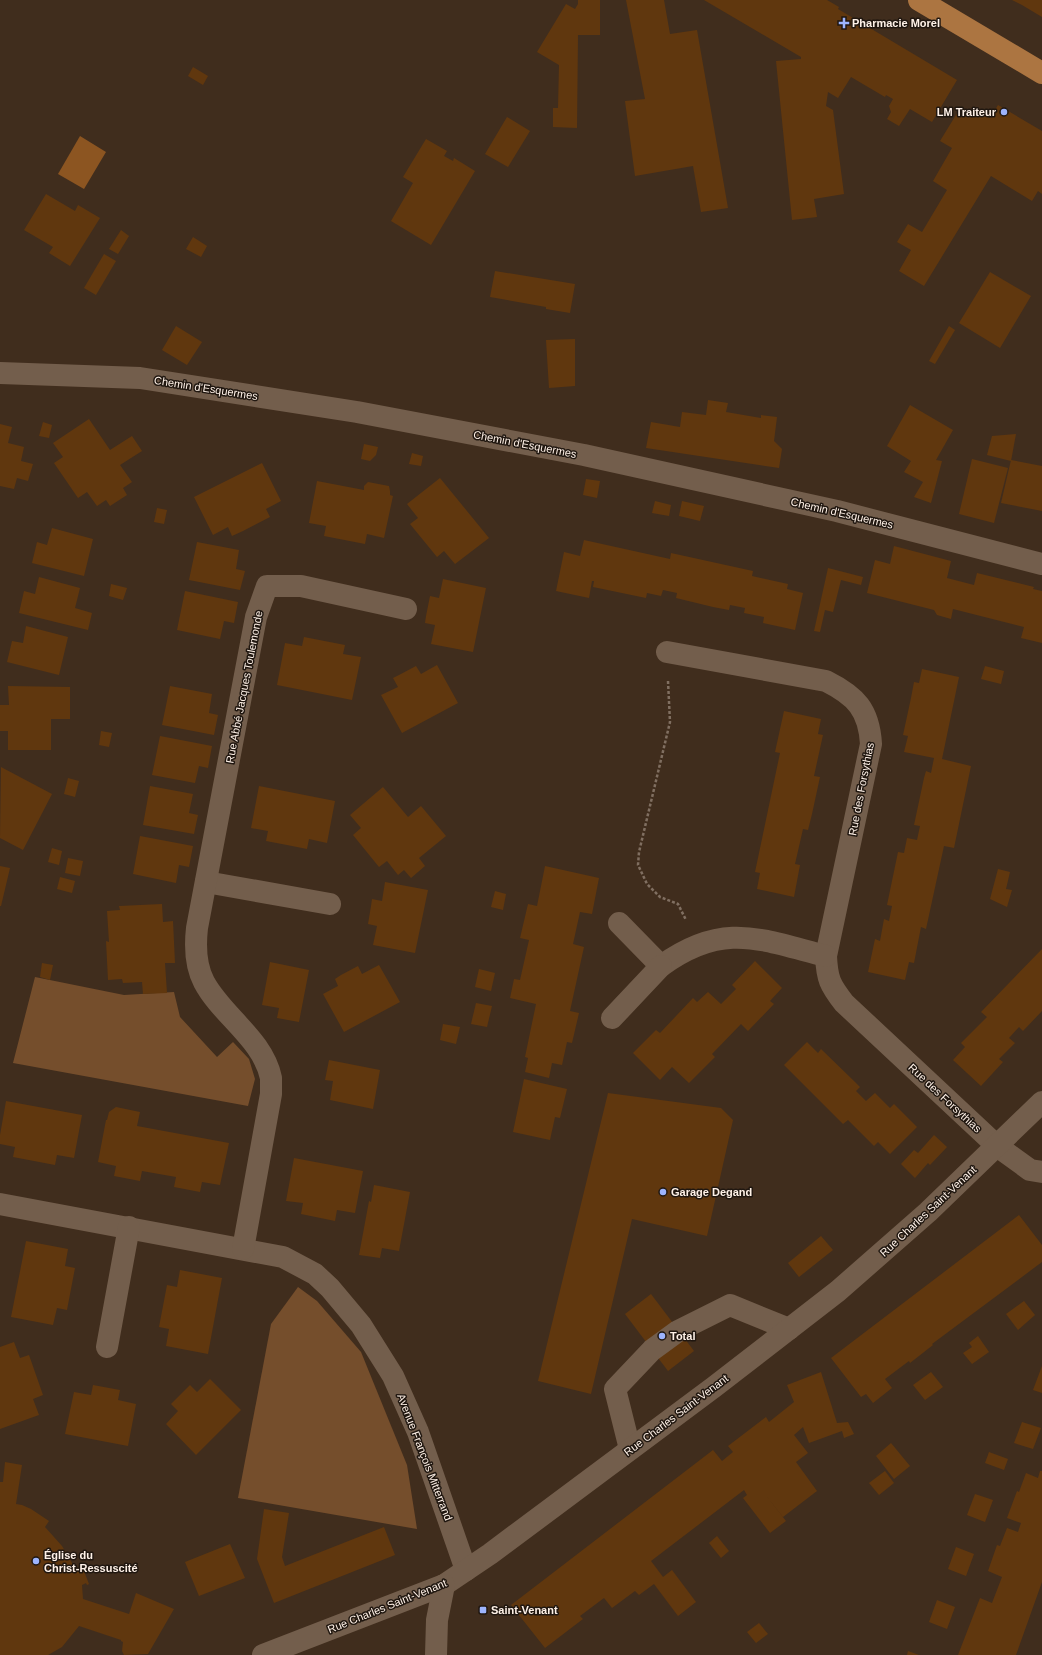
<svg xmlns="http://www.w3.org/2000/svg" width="1042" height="1655" viewBox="0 0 1042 1655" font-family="Arial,sans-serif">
<rect width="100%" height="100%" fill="#402d1d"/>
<g fill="#754e2c">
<path d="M35,977l89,18 50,-3 6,25 37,40 16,-15 16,17 6,20 -7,27 -235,-43z"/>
<path d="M298,1287l19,14 44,51 46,113 10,64 -179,-31 33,-174z"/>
</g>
<path fill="#8c5521" d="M80,136l26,16 -22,37 -26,-15z"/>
<g fill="#60370e">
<path d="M578,0h22v35h-22l-1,93 -24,-1v-19h5l1,-43 -22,-13 29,-48 9,5 3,-5z"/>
<path d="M626,0h38l6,34 27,-4 31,178 -27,4 -8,-46 -58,10 -10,-75 20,-2z"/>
<path d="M704,0h123l12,7 -1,2 119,71 -25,42 -22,-13 -11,17 -12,-7 4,-7 -2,-6 4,-7 -7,-4 -1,2 -34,-20 -13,21 -10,-6 -2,14 7,4 11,84 -30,5 3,18 -25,3 -16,-159 25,-2v-2z"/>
<path d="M1012,0h30v17l-20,-12z"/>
<path d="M193,67l15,9 -5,9 -15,-9z"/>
<path d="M998,105l44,26v63l-4,-3 -6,10 -41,-25 -67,110 -25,-15 12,-21 -14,-8 11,-18 14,8 25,-42 -14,-9 19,-33 -12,-7 19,-31 9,6 5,-8 17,10z"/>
<path d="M507,117l23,14 -22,36 -23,-13z"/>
<path d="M426,139l21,12 -3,5 9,5 1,-3 21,13 -44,74 -40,-24 22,-38 -10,-6z"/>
<path d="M46,194l29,17 3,-6 22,13 -30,48 -21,-13 4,-6 -29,-17z"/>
<path d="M121,230l8,6 -11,18 -9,-5z"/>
<path d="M193,237l14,9 -6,11 -15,-8z"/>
<path d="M104,254l12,7 -20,34 -12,-7z"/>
<path d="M495,271l80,13 -5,29 -24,-4v-2l-56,-10z"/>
<path d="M990,272l41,24 -31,52 -41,-25z"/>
<path d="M176,326l26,16 -15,23 -25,-15z"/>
<path d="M949,326l6,4 -20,34 -6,-3z"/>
<path d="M575,339v47l-26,2 -3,-48z"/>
<path d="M708,400l20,3 -2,9 35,6v-3l16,2 -3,24 8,8 -3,19 -133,-20 5,-26 29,5 2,-15 24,3z"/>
<path d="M910,405l43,25 -17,30 6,1 -11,42 -17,-6 9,-15 -19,-10 7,-11 -24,-15z"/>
<path d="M89,419l21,31 22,-14 10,15 -22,14 12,17 -9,6 4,7 -17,11 -4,-6 -9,6 -10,-14 -9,6 -24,-35 9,-6 -10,-14z"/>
<path d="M43,422l9,3 -3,13 -10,-2z"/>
<path d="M0,424l12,3 -4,16 16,4 -3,14 12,3 -5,17 -11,-3 -3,11 -14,-3z"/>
<path d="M1016,434l-5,27 -24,-6 5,-19z"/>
<path d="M364,444l14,3 -2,8 -6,6 -9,-2z"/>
<path d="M412,453l11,3 -2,10 -12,-2z"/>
<path d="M972,459l36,9 -14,55 -35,-9z"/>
<path d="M1011,460l31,6v45l-41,-8z"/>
<path d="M262,463l19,38 -15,8 4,8 -27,14 -11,5 -4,-9 -15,8 -19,-38z"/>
<path d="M440,478l49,60 -34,26 -11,-13 -7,6 -27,-33 8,-6 -11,-14z"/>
<path d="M586,479l14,2 -3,17 -14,-3z"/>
<path d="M317,481l47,9v-4l4,-4 21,4 1,5v4l3,1 -9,42 -17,-4 -2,10 -41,-8 2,-10 -17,-3z"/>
<path d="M655,501l16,4 -2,11 -17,-3z"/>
<path d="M682,501l22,5 -4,15 -21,-5z"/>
<path d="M157,508l10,2 -3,14 -10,-2z"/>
<path d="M52,528l41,11 -9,37 -52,-13 5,-21 10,3z"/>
<path d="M584,540l86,19 1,-6 82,18 -1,5 36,8 -1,5 16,4 -8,37 -32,-7 1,-6 -20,-4 1,-5 -15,-3 -1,5 -16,-3 -37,-9 1,-5 -14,-3 -2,6 -14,-3 -1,5 -53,-11 1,-6h-2l-3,17 -33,-7 8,-39 16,4z"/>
<path d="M197,542l42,8 -3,19 9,2 -5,19 -51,-10z"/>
<path d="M894,546l57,15 -4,17 27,7 3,-12 57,14 -1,2 9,2v52l-21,-5 3,-11 -71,-18 -2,10 -14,-4 -3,-5 -67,-17 8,-33 15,4z"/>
<path d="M828,568l35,9 -2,8 -20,-5 -8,32 -8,-2 -5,22 -6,-1z"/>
<path d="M39,577l41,11 -5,20 17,5 -4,17 -69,-17 5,-22 11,3z"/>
<path d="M443,579l43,9 -13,64 -42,-8 4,-19 -10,-2 1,-7 4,-20 9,2z"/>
<path d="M111,584l16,4 -4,12 -14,-4z"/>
<path d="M185,591l53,11 -4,21 -10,-2 -4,18 -43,-9z"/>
<path d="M26,626l42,11 -9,38 -52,-13 5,-21 11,2z"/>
<path d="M304,637l41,8 -2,9 18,3 -9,43 -75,-15 8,-42 17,3z"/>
<path d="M437,665l21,38 -56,30 -21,-38 17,-8 -5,-9 6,-3 17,-9 5,8z"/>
<path d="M985,666l19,5 -3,13 -20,-5z"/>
<path d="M922,669l37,8 -17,82 29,7 -17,82 -10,-2 -18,83 -5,-2 -7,36 -5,-1 -4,18 -37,-8 7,-33 5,2 4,-22 5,2 3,-15 -5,-1 11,-53 6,1 3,-15 10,2 3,-14 -6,-1 10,-47 2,-7 5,2 3,-15 -30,-6 4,-16 -5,-1 8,-37 3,-16 5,1z"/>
<path d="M8,686l62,1v32h-19v31h-43v-19h-8v-26h9z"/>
<path d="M170,686l42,8 -3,19 9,2 -4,20 -52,-10z"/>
<path d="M784,711l37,8 -3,15 5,1 -9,41 6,1 -8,37 -4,16 -5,-1 -8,35 5,1 -6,32 -37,-8 3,-16 -5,-1 25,-119 -5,-1z"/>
<path d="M101,731l11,2 -3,14 -10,-2z"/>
<path d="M160,736l52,10 -4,22 -9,-2 -4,17 -43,-8z"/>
<path d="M1,767l51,27 -29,56 -23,-12z"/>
<path d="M68,778l11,3 -4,16 -11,-3z"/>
<path d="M150,786l43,8 -4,19 9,2 -4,19 -51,-9z"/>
<path d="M259,786l76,15 -8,42 -18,-4 -2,10 -20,-4 -21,-4 2,-10 -17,-3z"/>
<path d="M383,787l25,30 13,-11 25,30 -27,22 6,8 -14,12 -7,-8 -6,5 -11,-14 -8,6 -26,-32 8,-7 -11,-13z"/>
<path d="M140,836l53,10 -4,21 -10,-2 -3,18 -43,-9z"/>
<path d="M52,848l10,3 -3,14 -11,-3z"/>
<path d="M68,858l15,3 -3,15 -15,-3z"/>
<path d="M0,866l10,2 -9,38h-1z"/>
<path d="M545,866l54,12 -7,36 -12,-2 -7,32 11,3 -14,64 9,2 -7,30 -5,-1 -5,23 -10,-2 -3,15 -24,-6 3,-14 -3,-1 11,-53 -26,-6 4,-19 6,1 9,-40 -9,-2 8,-34 9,2z"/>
<path d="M998,869l12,3 -4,17 6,1 -5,17 -17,-8z"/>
<path d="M60,877l15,4 -3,12 -15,-4z"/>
<path d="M385,882l43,8 -13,63 -42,-8 4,-19 -9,-2 3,-18 1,-7 10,2z"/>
<path d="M495,891l11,3 -3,16 -12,-3z"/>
<path d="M162,904l1,18 10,-1 2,42h-10l2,30 -24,1 -1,-12 -19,1 -1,-4 -14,1 -2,-39 3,1 -2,-31 13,-1 -1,-4z"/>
<path d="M1042,949v62l-19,20 -4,-4 -10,11 6,5 -16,16 4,3 -22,24 -28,-26 12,-13 -4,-4 26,-26 -6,-5z"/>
<path d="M755,961l27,27 -12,13 4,3 -26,27 -7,-7 -29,30 3,3 -26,26 -17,-16 -12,13 -27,-27 23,-23 4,3 33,-35 4,4 11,-10 13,12 15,-15 -4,-4z"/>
<path d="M270,962l39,8 -10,52 -22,-4 2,-10 -17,-3z"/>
<path d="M42,963l11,2 -3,15 -10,-3z"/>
<path d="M379,965l21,37 -56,30 -21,-38 15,-8 -3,-7 6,-4 17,-9 4,8z"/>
<path d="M479,969l16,4 -4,18 -16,-4z"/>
<path d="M476,1003l16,3 -5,21 -16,-3z"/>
<path d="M443,1024l17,3 -4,17 -16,-4z"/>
<path d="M807,1042l11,11 3,-4 34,33 5,5 -4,4 10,10 9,-8 15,15 4,-4 23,23 -27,27 -12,-12 -4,4 -26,-26 -5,4 -59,-59z"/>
<path d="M329,1060l51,10 -7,39 -43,-9 3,-19 -8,-1z"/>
<path d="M524,1079l43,10 -7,29 -5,-1 -5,23 -37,-8z"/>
<path d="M608,1093l113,15 12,12 -26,116 -75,-17 -41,175 -53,-13z"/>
<path d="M6,1101l76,14 -8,43 -17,-3 -2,10 -42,-8 2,-10 -15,-3v-9z"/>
<path d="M116,1107l24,5 -3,14 92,17 -9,42 -18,-3 -2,10 -26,-5 2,-10 -34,-6 -2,10 -26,-5 2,-10 -18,-4 8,-42h1l2,-8z"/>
<path d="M934,1135l13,12 -17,18 -2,-2 -13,15 -14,-14 13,-14 4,3z"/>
<path d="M294,1158l69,13 -8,42 -18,-3 -2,11 -34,-7 2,-11 -17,-2z"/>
<path d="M374,1185l36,7 -11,59 -17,-3 -2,10 -21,-3 10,-54 2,1z"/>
<path d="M1019,1215l23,30v17l-110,82 1,1 -23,18 -1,-2 -24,18 7,9 -19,15 -7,-9 -5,3 -30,-39z"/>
<path d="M821,1236l12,14 -34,27 -11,-14z"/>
<path d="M26,1241l42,8 -3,17 10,2 -8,42 -10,-2 -4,17 -42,-8z"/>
<path d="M180,1270l42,8 -14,76 -42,-8 3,-17 -10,-2 8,-42 10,2z"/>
<path d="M651,1294l43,57 -26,20 -43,-57z"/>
<path d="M1024,1301l11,14 -17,15 -12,-16z"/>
<path d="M978,1336l11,16 -17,12 -9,-11 9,-6 -3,-4z"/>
<path d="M14,1342l6,16 9,-3 14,40 -10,4 6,16 -39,14v-82z"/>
<path d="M1042,1366v27l-9,-3z"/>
<path d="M821,1372l16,51 11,-1 6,12 -10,4 -2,-7 -33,12 -6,-16 -9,8 14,18 -12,9 21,29 -34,26 -22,-28 25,32 -16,12 -27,-35 4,-3 -3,-5 -93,71 12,16 9,-7 24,32 -18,14 -24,-32 -15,11 -4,-4 -23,17 -8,-10 -24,18 3,3 -38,29 -34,-43 202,-155 9,11 11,-9 -5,-6 38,-29 3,5 25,-20 -7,-17z"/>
<path d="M931,1372l12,15 -18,13 -12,-15z"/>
<path d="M210,1379l31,31 -45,45 -30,-31 12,-13 -7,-7 19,-19 7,7z"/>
<path d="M93,1385l27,5 -2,10 18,4 -8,42 -63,-12 9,-42 17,3z"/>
<path d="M1022,1422l19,6 -8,21 -19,-6z"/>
<path d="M891,1443l19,23 -16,13 -18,-23z"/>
<path d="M989,1452l19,7 -4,11 -19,-7z"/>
<path d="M5,1462l17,3 -6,39 6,1 9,4 18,12 -4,6 17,19 14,24 6,-4 7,18 -2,1 -1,-2 -4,2 1,14 46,15 7,-21 38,16 -26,45 -24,1 -2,-4 1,-9 -2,-1v-1l-42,-14 -17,21 -14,8h-48v-173h3z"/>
<path d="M885,1471l9,12 -15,12 -10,-12z"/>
<path d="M1040,1471h2v111l-26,73h-58l22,-57 12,5 10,-26 -14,-6 9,-26 3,1 7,-18 11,4 3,-9 -14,-5 10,-27 2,1 7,-19 12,5z"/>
<path d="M975,1494l18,6 -8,22 -18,-7z"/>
<path d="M264,1509l25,4 -7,44 3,9 99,-39 11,28 -121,48 -17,-44z"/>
<path d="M717,1536l12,15 -8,7 -12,-15z"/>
<path d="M230,1544l15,34 -46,18 -14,-34z"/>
<path d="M956,1547l18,7 -8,22 -18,-7z"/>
<path d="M937,1600l18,7 -8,22 -18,-7z"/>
<path d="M759,1623l9,11 -12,9 -9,-11z"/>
<path d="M908,1651l11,4h-12z"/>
</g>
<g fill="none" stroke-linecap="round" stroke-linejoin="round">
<path stroke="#806f61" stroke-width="2.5" stroke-dasharray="3 2" stroke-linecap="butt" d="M668,681l2,41 -31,130 -1,13 9,19 13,13 18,7 8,16"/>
<g stroke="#735e4c" stroke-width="22">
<path d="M0,373l140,5 217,34 227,43 253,56 205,53"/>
<path d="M667,652l159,29c30,15 43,29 45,63l-45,212c1,23 4,29 18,47l153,143 33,24 12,2"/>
<path d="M206,882l124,22"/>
<path d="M619,923l42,43c62,-45 98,-27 165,-10"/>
<path d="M612,1018l49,-52"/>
<path d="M0,1204l283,53 32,17 15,14 31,37 32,51 25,56 48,138"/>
<path d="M243,1249l28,-155c0,-5 0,-11 0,-16 -8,-39 -49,-62 -67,-96 -9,-17 -9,-36 -7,-54l59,-311 11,-31h34l105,23"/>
<path d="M107,1347l22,-120"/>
<path d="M630,1449l-15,-60 37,-39 26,-19 52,-26 59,24"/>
<path d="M263,1655l181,-70 46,-31 224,-167 124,-96 90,-79 114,-110"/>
<path d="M436,1655l1,-35 7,-35"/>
</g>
<path stroke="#ac7541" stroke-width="22" d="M919,0l123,73"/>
</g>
<g fill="#9db4fd" stroke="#201710" stroke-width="1.5">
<path d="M842 17h4v4h4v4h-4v4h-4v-4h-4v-4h4z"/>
<circle cx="1004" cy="112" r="4"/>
<circle cx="663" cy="1192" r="4"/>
<circle cx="662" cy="1336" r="4"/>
<circle cx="36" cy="1561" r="4"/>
<rect x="479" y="1606" width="8" height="8" rx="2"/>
</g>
<g text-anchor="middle" stroke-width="3" stroke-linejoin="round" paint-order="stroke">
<g font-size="11" font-weight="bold" fill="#fff2e8" stroke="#201710" text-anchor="start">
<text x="852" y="27">Pharmacie Morel</text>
<text x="996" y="116" text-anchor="end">LM Traiteur</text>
<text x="671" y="1196">Garage Degand</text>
<text x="670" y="1340">Total</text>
<text x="44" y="1559">Église du<tspan x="44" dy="13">Christ-Ressuscité</tspan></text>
<text x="491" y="1614">Saint-Venant</text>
</g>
<g font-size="11" fill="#fff2e8" stroke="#201710">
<text transform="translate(206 388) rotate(9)" y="4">Chemin d'Esquermes</text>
<text transform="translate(525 444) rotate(11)" y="4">Chemin d'Esquermes</text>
<text transform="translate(842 513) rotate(13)" y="4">Chemin d'Esquermes</text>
<text transform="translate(244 687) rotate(-79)" y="4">Rue Abbé Jacques Toulemonde</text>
<text transform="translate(861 789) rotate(-79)" y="4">Rue des Forsythias</text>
<text transform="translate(945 1098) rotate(43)" y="4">Rue des Forsythias</text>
<text transform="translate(928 1211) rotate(-43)" y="4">Rue Charles Saint-Venant</text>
<text transform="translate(676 1415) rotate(-37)" y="4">Rue Charles Saint-Venant</text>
<text transform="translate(425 1457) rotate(69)" y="4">Avenue François Mitterrand</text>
<text transform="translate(387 1606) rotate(-22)" y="4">Rue Charles Saint-Venant</text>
</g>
</g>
</svg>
